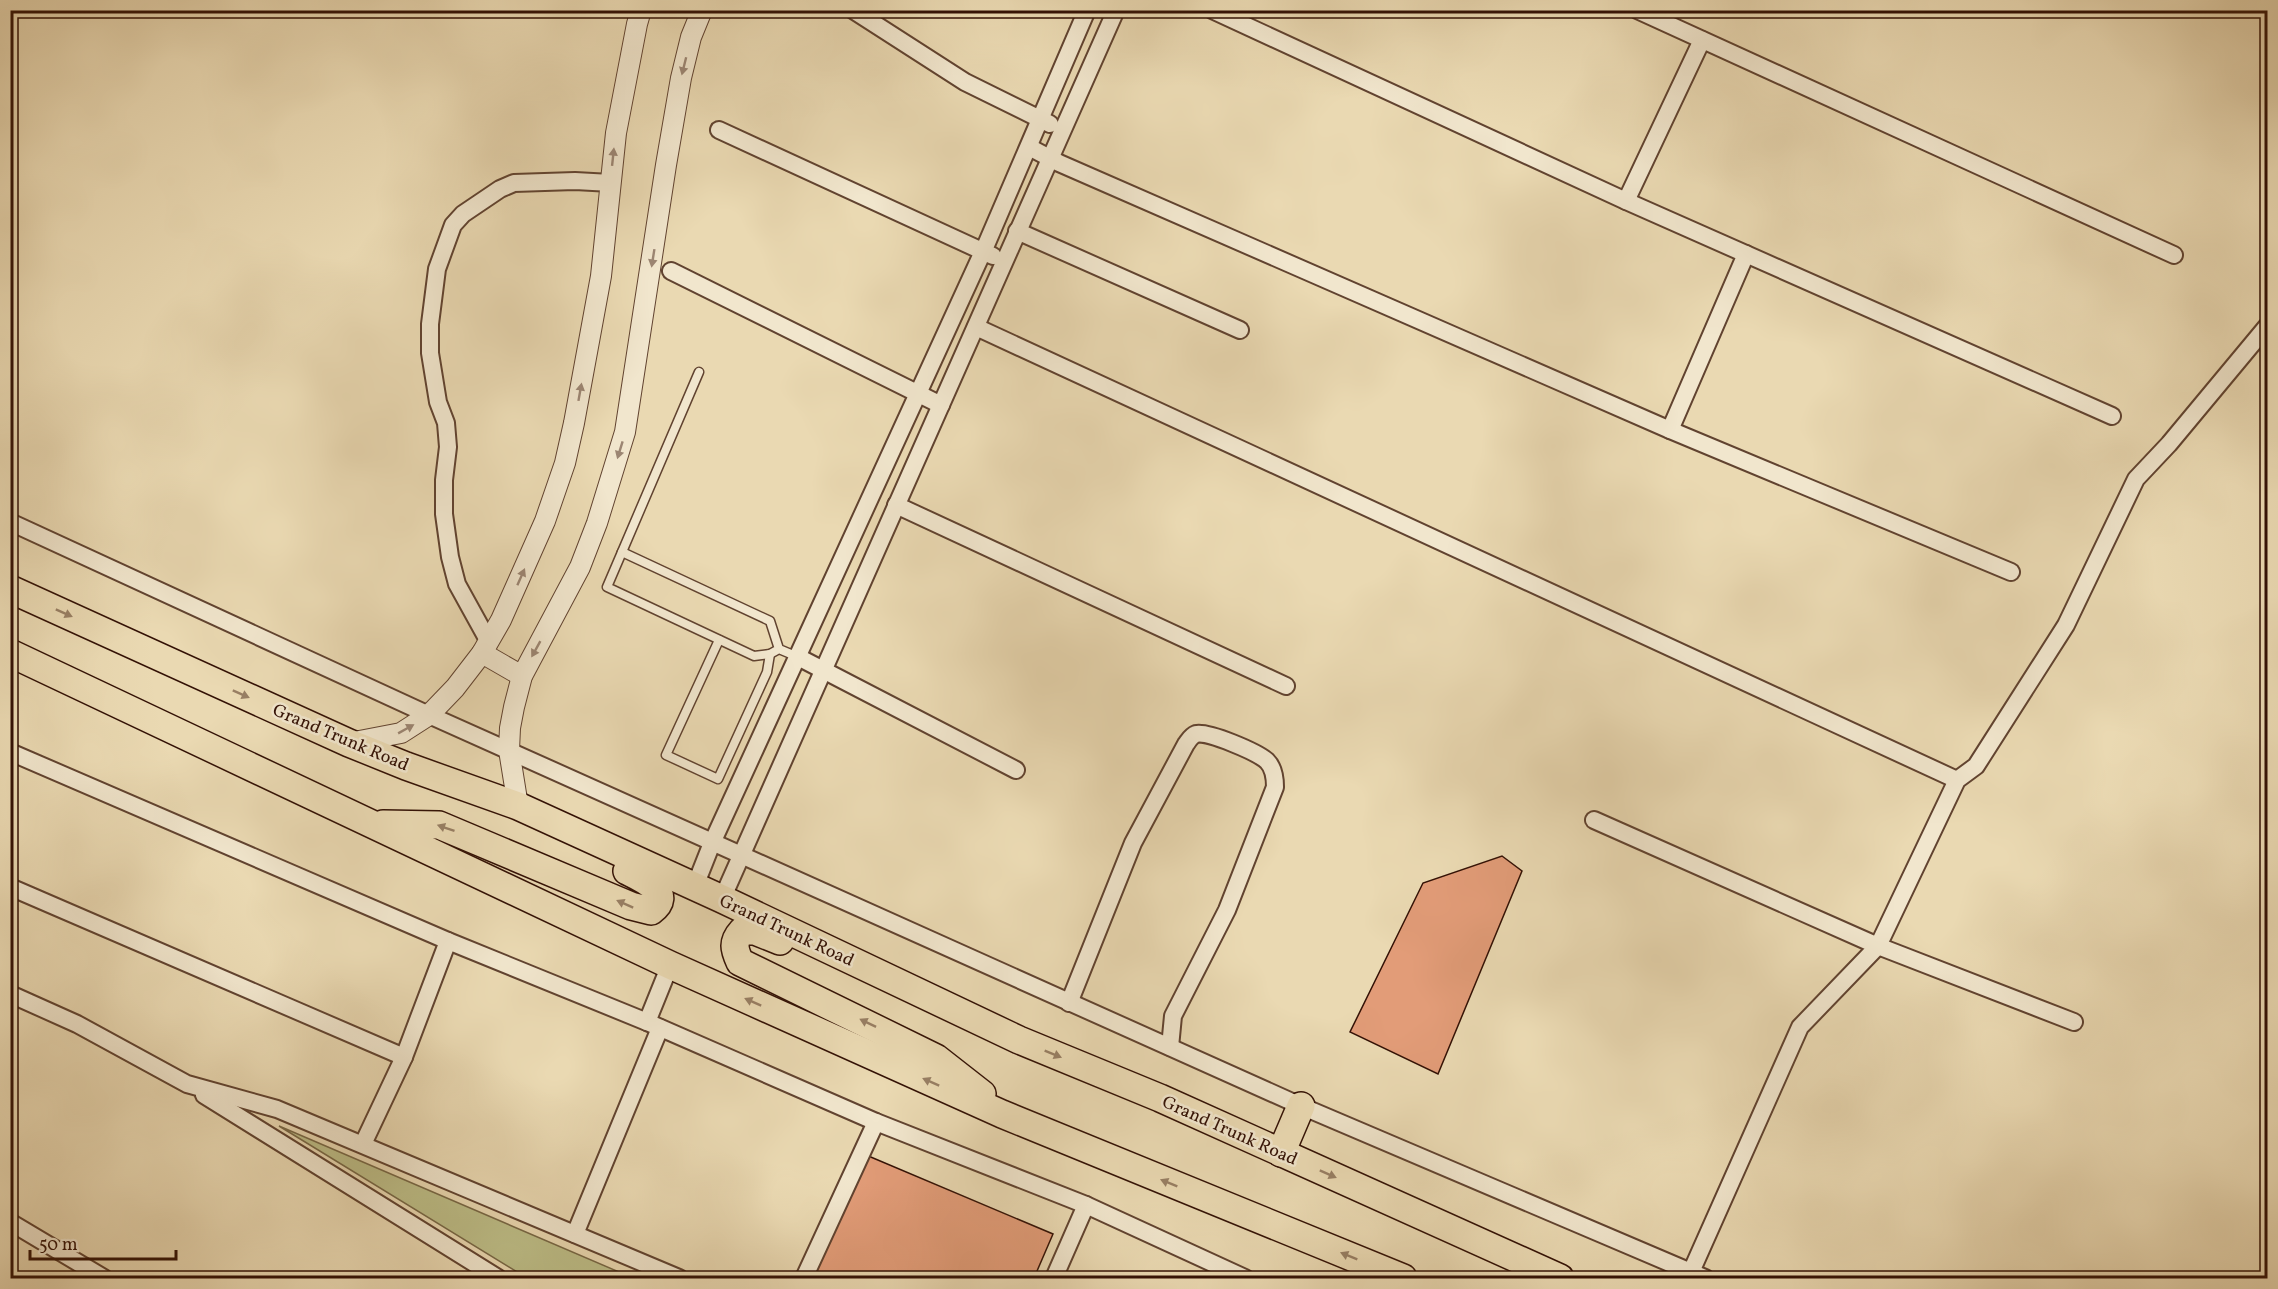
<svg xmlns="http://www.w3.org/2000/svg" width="2278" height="1289" viewBox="0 0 2278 1289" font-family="Vollkorn,serif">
<rect width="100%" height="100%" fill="#ead9b2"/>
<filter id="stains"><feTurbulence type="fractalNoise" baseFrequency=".00333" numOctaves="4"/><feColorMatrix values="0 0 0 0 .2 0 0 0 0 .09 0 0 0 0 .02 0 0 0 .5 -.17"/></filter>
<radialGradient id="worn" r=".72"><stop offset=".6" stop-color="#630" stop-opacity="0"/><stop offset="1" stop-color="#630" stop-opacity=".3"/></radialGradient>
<path fill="#bdbe88" stroke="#786846" stroke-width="1.5" d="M279,1126l354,152h-106z"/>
<g fill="#e29c78" stroke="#331105" stroke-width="1.5">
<path d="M1502,856l20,15 -84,203 -88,-42 73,-149z"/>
<path d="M866,1155l187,79 -19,44h-221z"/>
</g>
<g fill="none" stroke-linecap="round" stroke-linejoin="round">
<g stroke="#614330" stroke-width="11">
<g id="service">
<path d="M622,552l77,-180"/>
<path d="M719,640l-53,115 52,24 49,-107 3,-18"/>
<path d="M779,649l-9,5 -16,2 -147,-69 15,-35 148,69 9,28 19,8"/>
</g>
</g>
<g stroke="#614330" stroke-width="20">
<g id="minor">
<path d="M853,10l112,72 85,42"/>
<path d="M1212,10l414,191 486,215"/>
<path d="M1637,10l537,245"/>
<path d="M719,130l274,126"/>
<path d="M1029,147l30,16 611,267 341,142"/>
<path d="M1626,201l76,-161"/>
<path d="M1017,231l223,99"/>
<path d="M671,271l270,134"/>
<path d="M976,327l981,453"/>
<path d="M1670,430l76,-176"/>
<path d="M896,505l390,181"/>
<path d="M10,522l419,193 872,391 404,172"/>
<path d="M489,642l-32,-58 -7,-27 -6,-43v-34l4,-33 -2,-24 -8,-21 -8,-49v-29l7,-55 16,-44 10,-11 37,-25 14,-6 61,-2 36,2"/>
<path d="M798,657l218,113"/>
<path d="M10,752l438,189 199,81 229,100 210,83 159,73"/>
<path d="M1594,820l284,126 196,76"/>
<path d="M695,886l17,-43 274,-598 101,-235"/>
<path d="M10,887l394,170"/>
<path d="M722,899l394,-889"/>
<path d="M10,994l67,30 110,60 90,25 402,169"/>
<path d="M1069,1003l64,-160 53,-99c3,-4 5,-8 10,-10 12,-3 61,18 71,27 7,7 8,17 8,26l-48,123 -54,106 -3,31"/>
<path d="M647,1022l23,-57"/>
<path d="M204,1095l294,183"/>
<path d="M363,1144l41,-87 44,-116"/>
<path d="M10,1222l94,56"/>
<path d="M575,1234l85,-206"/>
<path d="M1691,1272l109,-245 78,-81 79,-166 19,-14 90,-141 70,-146 33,-35 99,-119"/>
<path d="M804,1278l72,-156"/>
<path d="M1054,1278l32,-73"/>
</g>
</g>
<g stroke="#614330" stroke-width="22">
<g id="tertiary">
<path d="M482,653l40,23"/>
<path d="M349,743l52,-10 28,-18 26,-27 27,-35 19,-33 44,-99 20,-58 9,-40 27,-147 15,-143 21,-109 4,-14"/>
<path d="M518,806l-9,-56 1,-22 4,-21 8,-31 58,-109 17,-44 28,-91 41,-267 15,-87 10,-41 11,-27"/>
</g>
</g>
<g stroke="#331105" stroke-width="30">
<g id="trunk">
<path d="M10,589l339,154 57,23 112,40 204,93 297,141 141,58 400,180"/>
<path d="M10,653l660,312 332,149 401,164"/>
<path d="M383,824l56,1 192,81 20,5c25,-18 -10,-33 -24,-40"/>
<path d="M780,941l-25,-10h-13c-10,11 -8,18 -2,31l196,96 46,36"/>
<path d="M1281,1153l20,-47"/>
</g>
</g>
<use href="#service" stroke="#f1e6cd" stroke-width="8"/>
<use href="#minor" stroke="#f1e6cd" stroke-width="16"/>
<use href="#tertiary" stroke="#f1e6cd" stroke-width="20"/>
<use href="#trunk" stroke="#ead9b2" stroke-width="27"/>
</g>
<defs><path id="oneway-solid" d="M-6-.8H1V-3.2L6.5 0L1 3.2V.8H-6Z" transform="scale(1.5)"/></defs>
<g fill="#9c8673">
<use href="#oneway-solid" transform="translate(684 66) rotate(104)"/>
<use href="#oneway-solid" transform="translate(613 157) rotate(-84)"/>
<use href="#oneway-solid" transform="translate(653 258) rotate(99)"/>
<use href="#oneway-solid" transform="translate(580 392) rotate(-80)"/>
<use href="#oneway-solid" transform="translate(620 450) rotate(107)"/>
<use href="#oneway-solid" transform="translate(521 577) rotate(-66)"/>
<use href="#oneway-solid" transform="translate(536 649) rotate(119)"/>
<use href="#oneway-solid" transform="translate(406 729) rotate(-29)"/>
</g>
<g fill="#987f64">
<use href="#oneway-solid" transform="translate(64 613) rotate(24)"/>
<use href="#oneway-solid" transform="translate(241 694) rotate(24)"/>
<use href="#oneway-solid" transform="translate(446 828) rotate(-161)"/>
<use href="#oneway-solid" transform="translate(625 904) rotate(-156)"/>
<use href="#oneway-solid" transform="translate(753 1002) rotate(-156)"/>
<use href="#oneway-solid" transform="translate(868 1023) rotate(-154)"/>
<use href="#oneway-solid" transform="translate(1053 1054) rotate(22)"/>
<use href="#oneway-solid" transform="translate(931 1082) rotate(-156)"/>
<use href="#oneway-solid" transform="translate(1328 1174) rotate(24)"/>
<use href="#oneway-solid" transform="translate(1169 1183) rotate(-158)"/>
<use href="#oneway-solid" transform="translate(1349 1256) rotate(-158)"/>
</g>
<g text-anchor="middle" stroke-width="5" stroke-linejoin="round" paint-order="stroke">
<g font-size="18" fill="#331105" stroke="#f1e6cd">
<text transform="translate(341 737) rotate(23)" y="6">Grand Trunk Road</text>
<text transform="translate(787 930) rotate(25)" y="6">Grand Trunk Road</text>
<text transform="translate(1230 1130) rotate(24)" y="6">Grand Trunk Road</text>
</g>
</g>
<rect width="2278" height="1289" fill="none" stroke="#ead9b2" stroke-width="36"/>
<rect x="12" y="12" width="2254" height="1265" fill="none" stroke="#331105" stroke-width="3"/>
<rect x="18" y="18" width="2242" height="1253" fill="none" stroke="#331105" stroke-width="1.5"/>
<path d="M30 1250v9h146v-9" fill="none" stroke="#331105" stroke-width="3"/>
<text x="39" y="1250" font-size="18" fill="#331105" stroke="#f1e6cd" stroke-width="4.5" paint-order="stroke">50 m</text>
<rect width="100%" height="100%" filter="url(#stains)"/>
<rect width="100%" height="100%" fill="url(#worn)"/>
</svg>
